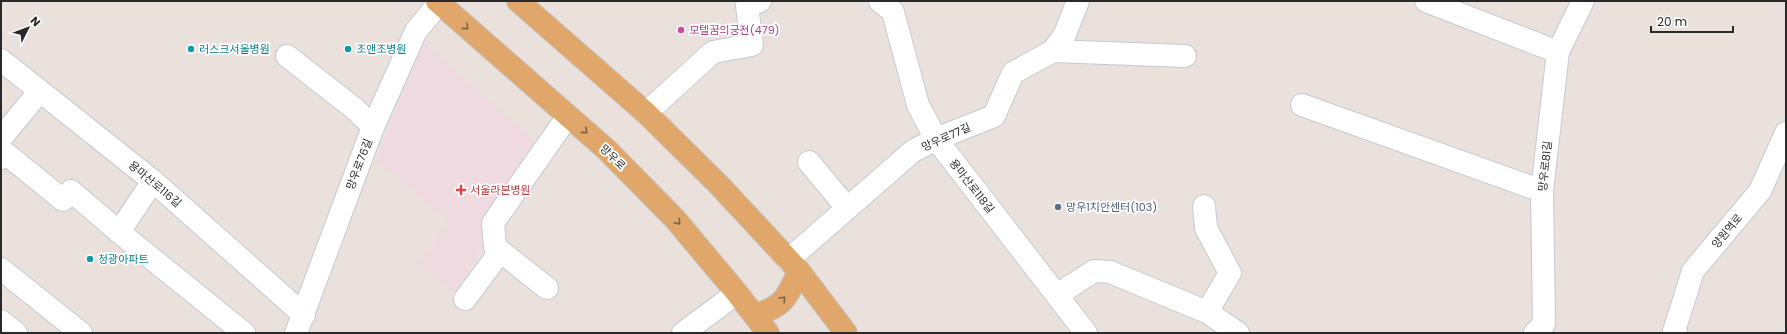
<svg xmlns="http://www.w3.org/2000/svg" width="1787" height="334" viewBox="0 0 1787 334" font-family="Poppins,'Noto Sans KR',sans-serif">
<rect width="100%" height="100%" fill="#eae1dc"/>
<path fill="#f0dae1" d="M424,43l117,103 -57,88 -6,22 -25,37 -34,-29 30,-43 -73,-61z"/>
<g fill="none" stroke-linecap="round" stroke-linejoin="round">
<g stroke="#c4cad1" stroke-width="24">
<g id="minor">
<path d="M880,1l13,11 25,93 18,34 150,194"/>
<path d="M1426,1l132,51"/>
<path d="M1053,51l132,5"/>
<path d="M287,56l68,53 18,18"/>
<path d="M1,60l152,121 151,134"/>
<path d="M1302,105l240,86"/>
<path d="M646,113l67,-61 39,-7 -5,-39 13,-5"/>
<path d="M1,138l38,-46"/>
<path d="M1,158l4,-5 58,47 8,-9 48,41 34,-51"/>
<path d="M809,162l38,46"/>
<path d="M1204,206l2,22 24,45 -23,39"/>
<path d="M119,232l125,101"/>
<path d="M788,260l125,-109 23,-12 58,-23 19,-43 40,-22 12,-17 13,-33"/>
<path d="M1,269l80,64"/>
<path d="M547,288l-52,-41 -2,-24 75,-107"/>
<path d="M1057,295l37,-24 16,1 97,40 31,21"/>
<path d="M465,299l35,-47"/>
<path d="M1,321l15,12"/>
<path d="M296,333l77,-206 43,-96 23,-28"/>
<path d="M683,333l54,-40"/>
<path d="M1535,333l9,-9 -2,-133 16,-139 25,-51"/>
<path d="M1676,333l-2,-2 19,-60 67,-80 26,-58"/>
</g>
</g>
<g stroke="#c3c3c3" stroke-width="24">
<g id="primary">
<path d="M437,1l170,149 68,69 62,74 31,40"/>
<path d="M518,1l128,112 73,72 80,86 47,62"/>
<path d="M755,315c30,-9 31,-17 44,-44"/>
</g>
</g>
<use href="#minor" stroke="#fff" stroke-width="22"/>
<use href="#primary" stroke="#e1a76a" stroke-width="22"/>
</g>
<defs><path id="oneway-chevron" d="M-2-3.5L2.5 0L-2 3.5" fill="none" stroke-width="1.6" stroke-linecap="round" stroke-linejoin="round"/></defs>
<g stroke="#7c6246">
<use href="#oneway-chevron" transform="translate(466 27) rotate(41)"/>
<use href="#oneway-chevron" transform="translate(585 131) rotate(41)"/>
<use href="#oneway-chevron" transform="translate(678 222) rotate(49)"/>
<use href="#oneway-chevron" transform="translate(783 299) rotate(-46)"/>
</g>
<circle fill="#d1479c" stroke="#fff" stroke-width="1.5" cx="681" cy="30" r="4"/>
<g fill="#0f9aa8" stroke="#fff" stroke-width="1.5">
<circle cx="191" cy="49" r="4"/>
<circle cx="348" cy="49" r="4"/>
<circle cx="90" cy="259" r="4"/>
</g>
<path fill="#e0444e" stroke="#fff" stroke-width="1.5" d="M459 184h4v4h4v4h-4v4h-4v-4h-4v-4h4z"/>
<circle fill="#5c6f8a" stroke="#fff" stroke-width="1.5" cx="1058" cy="207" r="4"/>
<g text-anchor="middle" stroke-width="3.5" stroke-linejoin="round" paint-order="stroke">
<g font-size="11" fill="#b23c85" stroke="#fff" text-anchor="start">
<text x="689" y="34">모텔꿈의궁전(479)</text>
</g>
<g font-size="11" fill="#0d838f" stroke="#fff" text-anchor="start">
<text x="199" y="53">러스크서울병원</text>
<text x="356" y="53">조앤조병원</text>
<text x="98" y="263">청광아파트</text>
</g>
<g font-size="11" fill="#292929" stroke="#fff">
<text transform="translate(946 137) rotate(-24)" y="4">망우로77길</text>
<text transform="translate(613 157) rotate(44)" y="4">망우로</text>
<text transform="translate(359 164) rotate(-69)" y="4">망우로76길</text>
<text transform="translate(1545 166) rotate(-84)" y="4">망우로81길</text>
<text transform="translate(155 184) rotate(40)" y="4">용마산로116길</text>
<text transform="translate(972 186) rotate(52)" y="4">용마산로118길</text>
<text transform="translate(1727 231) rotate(-50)" y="4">양원역로</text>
</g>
<g font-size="11" fill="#be3a42" stroke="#fff" text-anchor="start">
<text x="470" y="194">서울라본병원</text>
</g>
<g font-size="11" fill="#4e5e75" stroke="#fff" text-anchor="start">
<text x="1066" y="211">망우1치안센터(103)</text>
</g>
</g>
<rect width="1787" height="334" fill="none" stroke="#292929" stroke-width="4"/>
<g transform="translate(28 28) rotate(48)" stroke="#ffffff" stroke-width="3" paint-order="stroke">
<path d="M0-3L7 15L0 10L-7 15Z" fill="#292929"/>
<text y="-6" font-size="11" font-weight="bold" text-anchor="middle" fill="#292929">N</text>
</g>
<path d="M1651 26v6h82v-6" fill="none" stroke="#292929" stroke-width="2"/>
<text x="1657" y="26" font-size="12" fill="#292929" stroke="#ffffff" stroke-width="3" paint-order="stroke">20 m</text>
</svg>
